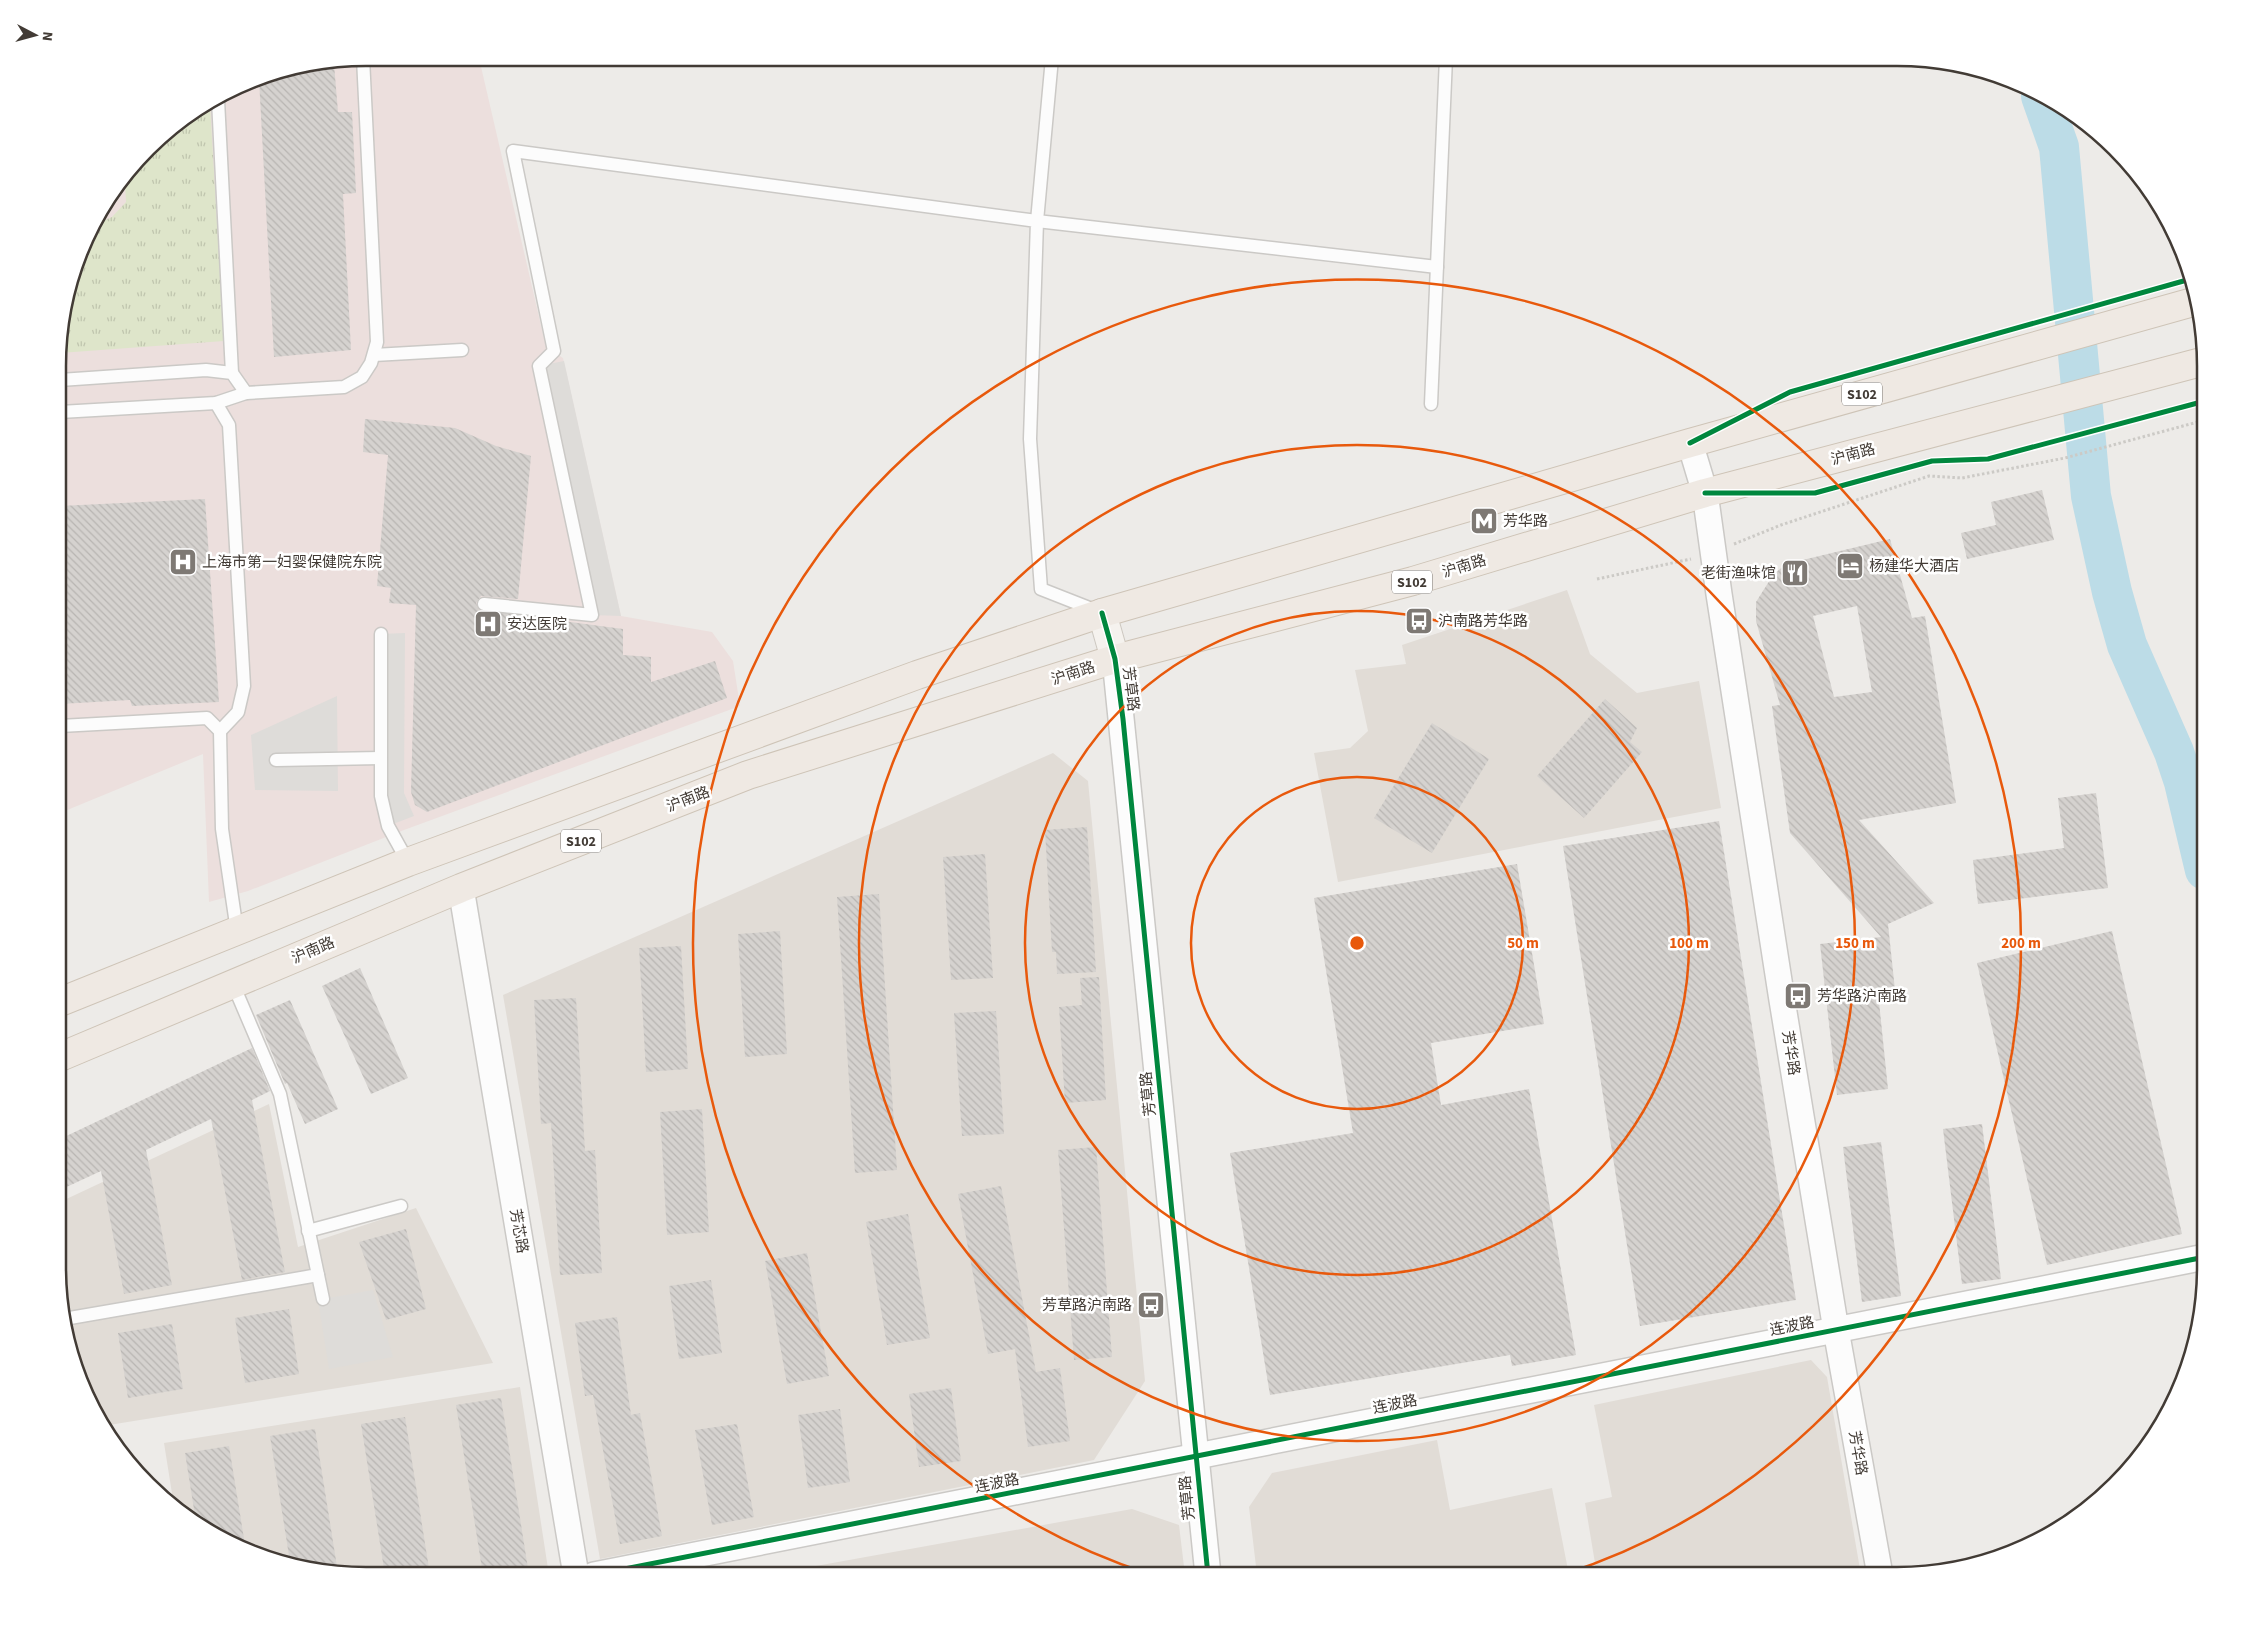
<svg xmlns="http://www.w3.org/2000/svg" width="2263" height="1633" viewBox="0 0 2263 1633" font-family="'Source Sans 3','Noto Sans SC',sans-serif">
<defs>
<pattern id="grass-tufts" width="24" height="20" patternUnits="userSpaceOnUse" patternTransform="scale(1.25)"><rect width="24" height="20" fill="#dee5ca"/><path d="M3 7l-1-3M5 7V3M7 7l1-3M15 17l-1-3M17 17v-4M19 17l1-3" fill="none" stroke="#c0c5ae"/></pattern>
<pattern id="building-back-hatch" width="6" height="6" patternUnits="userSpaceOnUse" patternTransform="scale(1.25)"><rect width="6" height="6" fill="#d5d2cf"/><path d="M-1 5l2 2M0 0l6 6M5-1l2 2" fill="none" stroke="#b8b5b2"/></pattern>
</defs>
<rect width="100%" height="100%" fill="#edebe8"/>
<g fill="#e1dcd6">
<path d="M1567,590l23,64 47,39 62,-12 22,127 -383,74 -24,-129 36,-5 18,-17 -13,-61 51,-6 -4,-19z"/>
<path d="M1053,753l35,28 57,600 -51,79 -494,99 -97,-564z"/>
<path d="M269,1104l29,143 118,-39 77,155 -384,62 1,8 -11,-12 -39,-114v-105z"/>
<path d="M1811,1360l16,17 34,198h-264l-12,-72 27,-6 -18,-92z"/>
<path d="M520,1387l29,188h-203l-98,-23 -70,-40 -4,-6 -10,-63z"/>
<path d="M1437,1440l13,70 102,-22 17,87h-312l-8,-68 23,-34z"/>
<path d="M1132,1509l47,16 6,50h-419z"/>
</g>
<path fill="#ecdfdd" d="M366,58h113l67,289 17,11 58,258 91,16 21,29 7,45 -336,124 -156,61 -39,11 -6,-148 -143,59v-487l29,-97 73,-95 86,-53z"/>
<path fill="url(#grass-tufts)" d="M210,105l14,236 -164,12v-27l29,-97 4,-4 19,-8 14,-15 -1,-19 37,-49z"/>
<g fill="#dedcd9">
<path d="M564,361l57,255 -29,-1 -53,-249z"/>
<path d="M405,633l-1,160 10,23 -26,10 -7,-192z"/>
<path d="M337,696l1,95 -83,-1 -4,-55z"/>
<path d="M373,1290l20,67 -64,12 -11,-69z"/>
</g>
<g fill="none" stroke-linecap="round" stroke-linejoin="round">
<path stroke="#bcdce7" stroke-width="40" d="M2041,96l18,51 32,349 21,96 15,53 47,107 10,30 21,88"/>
</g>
<g fill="url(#building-back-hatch)" fill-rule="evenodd">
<path d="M334,64l4,48h14l4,81 -13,1 8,156 -77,7 -15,-278z"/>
<path d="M365,419l90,9 41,18 35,10 -13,143 -37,-3 -5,7 3,7 144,19v26l28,2v25l64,-21 12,37 -300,114 -12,-7 -4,-13 5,-187 -27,-2 2,-15 -14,-2 11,-131 -25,-3z"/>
<path d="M2042,490l12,50 -87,19 -6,-26 35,-8 -5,-23z"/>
<path d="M205,499l14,203 -87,4 -2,-6 -70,4v-198z"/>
<path d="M1890,539l22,79 13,-2 31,187 -97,17 75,83 -46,21 7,66 -17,2 10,97 -51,6 -17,-151 61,-7 -91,-104 -18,-127 8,-1 -24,-84v-19l17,-27 13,-11zM1857,606l15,86 -38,5 -21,-81z"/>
<path d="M1605,699l32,29 -7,14 12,10 -58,66 -47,-42z"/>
<path d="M1432,723l57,36 -57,94 -58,-35z"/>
<path d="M2096,793l12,95 -130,16 -5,-44 91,-12 -6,-50z"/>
<path d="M1719,821l77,479 -156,26 -77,-480z"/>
<path d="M1087,827l9,145 -39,2 -1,-22h-4l-7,-122z"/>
<path d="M985,854l8,124 -42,2 -8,-123z"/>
<path d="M1517,864l27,160 -113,19 10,62 88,-16 47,266 -64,11 -2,-11 -240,40 -40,-242 123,-20 -39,-235z"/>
<path d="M879,894l18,276 -42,3 -18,-276z"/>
<path d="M780,931l7,123 -42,3 -7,-123z"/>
<path d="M2112,931l70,303 -135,31 -70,-302z"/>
<path d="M681,946l7,123 -42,3 -7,-124z"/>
<path d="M360,968l48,110 -37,16 -49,-108z"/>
<path d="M1099,977l7,123 -41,3 -6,-96 23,-2 -2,-27z"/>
<path d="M576,998l9,153 10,-1 7,123 -42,2 -9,-152 -10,1 -7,-124z"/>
<path d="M290,1000l48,109 -33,15 -18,-41 -2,1 -29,-69z"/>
<path d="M996,1011l8,123 -42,2 -8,-123z"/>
<path d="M252,1048l18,43 -18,9 33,172 -43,8 -31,-161 -65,31 26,135 -48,9 -23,-123 -41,19v-51z"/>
<path d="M702,1109l7,123 -42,3 -7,-123z"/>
<path d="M1982,1124l19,155 -39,5 -19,-155z"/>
<path d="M1881,1142l20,154 -39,6 -19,-155z"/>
<path d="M1096,1147l16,210 -38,3 -16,-210z"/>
<path d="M1001,1186l35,186 24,-4 10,73 -42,6 -13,-98 -27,5 -30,-160z"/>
<path d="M908,1214l22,124 -43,7 -21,-123z"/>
<path d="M406,1229l20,80 -40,11 -27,-78z"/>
<path d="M807,1253l22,123 -42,8 -22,-123z"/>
<path d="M711,1280l11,73 -43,6 -10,-73z"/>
<path d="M289,1309l10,65 -54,9 -10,-65z"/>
<path d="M617,1317l14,98 9,-2 22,123 -42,8 -27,-149 -8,1 -10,-73z"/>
<path d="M172,1324l11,65 -55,9 -10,-65z"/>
<path d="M951,1388l10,73 -42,6 -10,-73z"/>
<path d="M501,1398l28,177h-46l-27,-170z"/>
<path d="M840,1409l10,73 -42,6 -10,-73z"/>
<path d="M405,1417l25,158h-45l-24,-151z"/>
<path d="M737,1424l17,93 -42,8 -17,-95z"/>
<path d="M315,1429l23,144 -48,-11 -20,-126z"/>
<path d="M229,1446l17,105 -50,-29 -11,-69z"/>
</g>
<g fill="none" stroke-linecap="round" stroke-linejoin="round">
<g stroke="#cbc9c6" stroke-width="15">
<g id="lane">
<path d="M1052,58l-15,163 400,46"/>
<path d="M218,100l14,273"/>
<path d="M374,355l88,-5"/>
<path d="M60,380l146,-10 26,3 14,20"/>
<path d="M216,403l13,22 15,261 -6,26 -18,19"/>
<path d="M1431,404l15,-346"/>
<path d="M60,412l156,-9 30,-10 98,-6 18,-10 9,-14 6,-21 -14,-284"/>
<path d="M484,604l108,11 -53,-249 15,-15 -41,-200 524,70 -7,218 11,150 56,22"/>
<path d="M381,634v162l7,30 20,36"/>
<path d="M60,726l147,-8 13,13 2,98 15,102"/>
<path d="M276,760l104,-2"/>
<path d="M308,1231l93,-25"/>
<path d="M318,1275l5,24"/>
<path d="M64,1319l254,-44 -38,-181 -47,-110"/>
</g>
</g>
<g stroke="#cbc9c6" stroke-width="28">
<g id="street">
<path d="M1690,443l15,50 14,101 63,406 54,330 44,245"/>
<path d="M1115,659l93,916"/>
<path d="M461,888l115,687"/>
<path d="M594,1575l1606,-317"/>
</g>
</g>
<g stroke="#cdc8c1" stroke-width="30">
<path id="secondary" d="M1102,613l13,46"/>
</g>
<g stroke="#cec4b7" stroke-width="30">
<g id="primary">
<path d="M60,1002l348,-140 509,-187 185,-62 588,-170 503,-141"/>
<path d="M60,1057l401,-169 287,-113 367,-116 298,-78 292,-88 500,-132"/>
</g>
</g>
<g stroke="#cccac6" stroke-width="3" stroke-dasharray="2.5 2.5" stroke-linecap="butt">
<path d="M1734,544l47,-19 148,-49 33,2 103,-20 140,-38"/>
<path d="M1597,579l94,-20"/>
</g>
<use href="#lane" stroke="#fcfcfc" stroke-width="12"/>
<use href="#street" stroke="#fcfcfc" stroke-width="25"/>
<use href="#secondary" stroke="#f5f2ee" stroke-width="28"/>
<use href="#primary" stroke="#efe9e3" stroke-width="28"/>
<g stroke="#fff" stroke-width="8">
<g id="cycleway">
<path d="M1690,443l100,-51 397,-112"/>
<path d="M1705,493h110l117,-32 56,-2 217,-58"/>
<path d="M1102,613l13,46 8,60 85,856"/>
<path d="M594,1575l1606,-317"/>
</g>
</g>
<use href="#cycleway" stroke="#00873e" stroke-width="5"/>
</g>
<g fill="none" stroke="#e8590c" stroke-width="2.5">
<circle cx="1357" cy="943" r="166"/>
<circle cx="1357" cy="943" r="332"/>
<circle cx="1357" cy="943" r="498"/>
<path d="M1152 1575A664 664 0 1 1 1562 1575"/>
</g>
<defs>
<g id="metro-square" transform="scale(1.4375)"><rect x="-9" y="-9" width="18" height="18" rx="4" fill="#7e7974" stroke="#fff"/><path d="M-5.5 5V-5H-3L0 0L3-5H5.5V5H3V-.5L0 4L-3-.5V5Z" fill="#fff"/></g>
<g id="hospital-square" transform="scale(1.4375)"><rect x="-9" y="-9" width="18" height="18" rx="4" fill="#7e7974" stroke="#fff"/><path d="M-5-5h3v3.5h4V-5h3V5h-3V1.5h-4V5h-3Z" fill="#fff"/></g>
<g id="hotel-square" transform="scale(1.4375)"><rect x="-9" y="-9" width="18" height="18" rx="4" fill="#7e7974" stroke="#fff"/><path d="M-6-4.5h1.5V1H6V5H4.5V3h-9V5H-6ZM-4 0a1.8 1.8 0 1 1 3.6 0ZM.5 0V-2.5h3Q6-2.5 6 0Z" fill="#fff"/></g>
<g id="restaurant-square" transform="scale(1.4375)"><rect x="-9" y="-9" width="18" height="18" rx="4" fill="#7e7974" stroke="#fff"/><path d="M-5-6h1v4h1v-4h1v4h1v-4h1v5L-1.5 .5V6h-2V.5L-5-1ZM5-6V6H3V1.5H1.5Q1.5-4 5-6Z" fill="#fff"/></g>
<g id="bus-square" transform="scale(1.4375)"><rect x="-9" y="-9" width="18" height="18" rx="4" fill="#7e7974" stroke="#fff"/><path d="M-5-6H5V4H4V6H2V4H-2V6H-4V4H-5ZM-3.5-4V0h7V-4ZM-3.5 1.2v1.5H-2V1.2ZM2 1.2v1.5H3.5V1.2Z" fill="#fff"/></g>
</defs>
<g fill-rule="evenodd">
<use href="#metro-square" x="1484" y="521"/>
<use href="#hospital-square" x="183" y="562"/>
<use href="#hotel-square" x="1850" y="566"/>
<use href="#restaurant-square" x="1795" y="573"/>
<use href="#bus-square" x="1419" y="621"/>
<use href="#hospital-square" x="488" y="624"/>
<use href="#bus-square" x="1798" y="996"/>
<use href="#bus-square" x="1151" y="1305"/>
</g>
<g text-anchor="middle" stroke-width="5" stroke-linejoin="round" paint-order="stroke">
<g fill="#fff" stroke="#7b7672" stroke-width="1">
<rect x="1842" y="382.5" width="40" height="23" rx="4"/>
<rect x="1392" y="570.5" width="40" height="23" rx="4"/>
<rect x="561" y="829.5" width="40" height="23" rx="4"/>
</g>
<g font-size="14" font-weight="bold" fill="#423b35">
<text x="1862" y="399">S102</text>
<text x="1412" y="587">S102</text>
<text x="581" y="846">S102</text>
</g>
<g font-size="15" fill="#423b35" stroke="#fff">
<text transform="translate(1853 454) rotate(-15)" y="5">沪南路</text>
<text transform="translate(1464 566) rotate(-17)" y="5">沪南路</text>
<text transform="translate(1073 673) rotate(-18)" y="5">沪南路</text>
<text transform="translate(1131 689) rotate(83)" y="5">芳草路</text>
<text transform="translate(688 799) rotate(-21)" y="5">沪南路</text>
<text transform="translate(313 950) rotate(-23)" y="5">沪南路</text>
<text transform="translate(1791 1053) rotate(81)" y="5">芳华路</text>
<text transform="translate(1148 1094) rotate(-96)" y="5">芳草路</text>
<text transform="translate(519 1231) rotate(80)" y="5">芳芯路</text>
<text transform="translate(1792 1326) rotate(-11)" y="5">连波路</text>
<text transform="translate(1395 1404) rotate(-11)" y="5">连波路</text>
<text transform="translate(1858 1453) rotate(80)" y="5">芳华路</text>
<text transform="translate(997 1483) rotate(-11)" y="5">连波路</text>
<text transform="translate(1187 1498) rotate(-96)" y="5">芳草路</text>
</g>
<g font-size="15" fill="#423b35" stroke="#fff" text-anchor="start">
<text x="1503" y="526">芳华路</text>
<text x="202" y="567">上海市第一妇婴保健院东院</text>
<text x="1869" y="571">杨建华大酒店</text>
<text x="1776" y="578" text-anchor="end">老街渔味馆</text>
<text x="1438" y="626">沪南路芳华路</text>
<text x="507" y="629">安达医院</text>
<text x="1817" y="1001">芳华路沪南路</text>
<text x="1132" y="1310" text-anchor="end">芳草路沪南路</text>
</g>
</g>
<path d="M0 0H2263V1633H0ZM366 66H1897A300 300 0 0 1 2197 366V1267A300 300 0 0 1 1897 1567H366A300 300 0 0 1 66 1267V366A300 300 0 0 1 366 66Z" fill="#fff" fill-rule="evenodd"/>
<path fill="none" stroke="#423b35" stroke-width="2.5" d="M366 66H1897A300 300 0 0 1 2197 366V1267A300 300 0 0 1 1897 1567H366A300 300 0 0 1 66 1267V366A300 300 0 0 1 366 66Z"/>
<circle cx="1357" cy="943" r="8" fill="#e8590c" stroke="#fff" stroke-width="2.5"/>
<g font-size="15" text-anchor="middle" font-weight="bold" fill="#e8590c" stroke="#fff" stroke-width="5" stroke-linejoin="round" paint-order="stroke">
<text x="1523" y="948">50 m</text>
<text x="1689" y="948">100 m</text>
<text x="1855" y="948">150 m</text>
<text x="2021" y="948">200 m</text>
</g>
<g transform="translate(35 35) rotate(96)" stroke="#ffffff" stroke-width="4" paint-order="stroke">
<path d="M0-4L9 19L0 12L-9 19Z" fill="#423b35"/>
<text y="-8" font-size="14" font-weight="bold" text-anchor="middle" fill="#423b35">N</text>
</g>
</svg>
